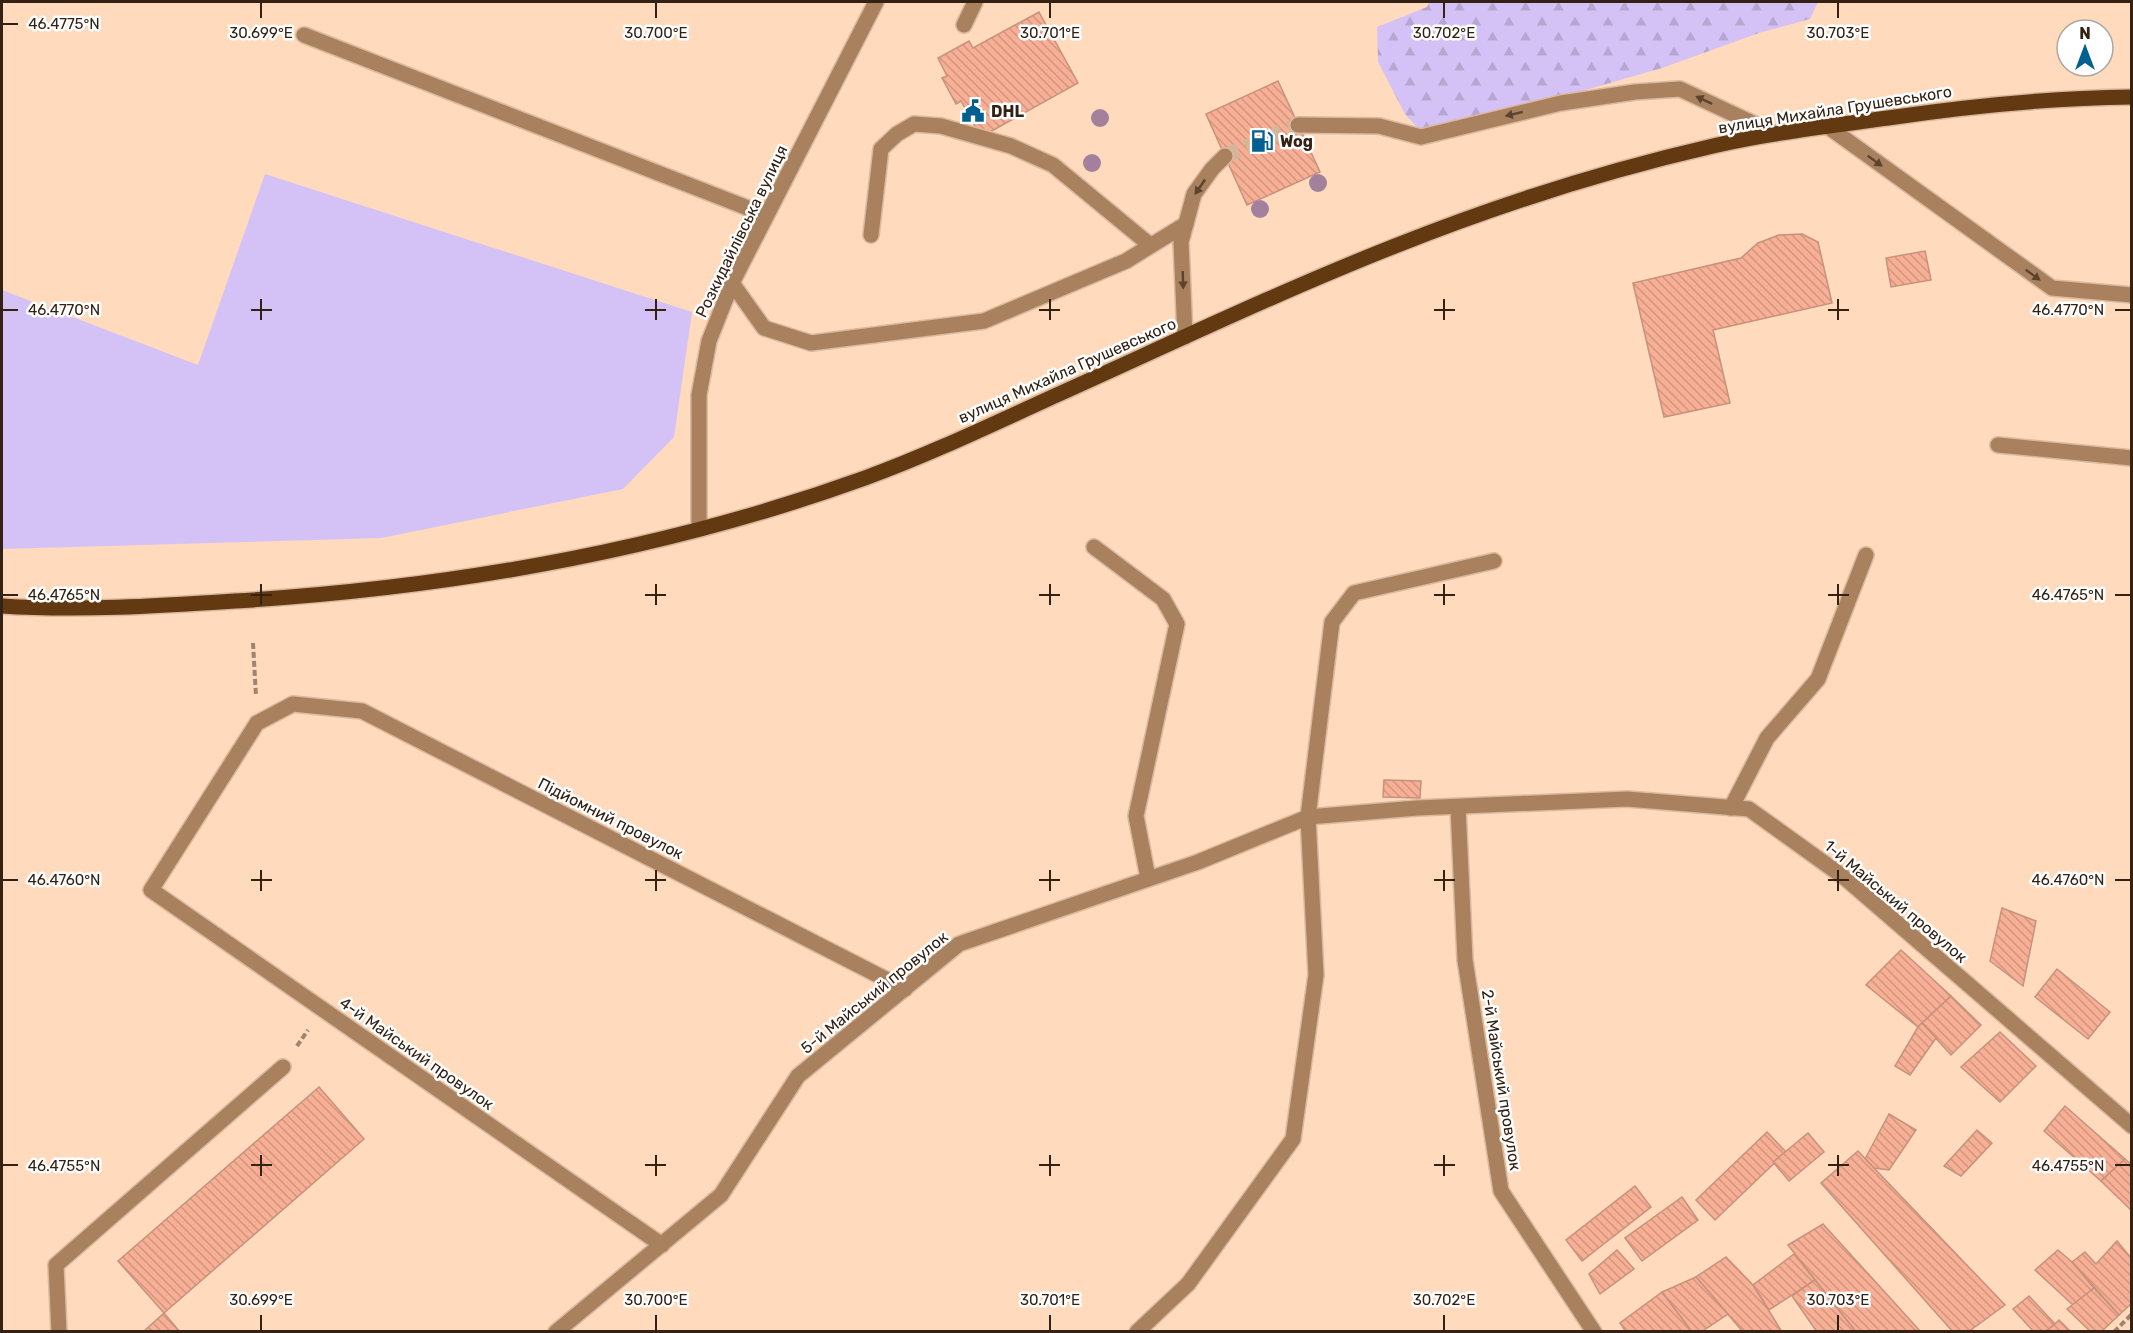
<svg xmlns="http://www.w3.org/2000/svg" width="2133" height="1333" viewBox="0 0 2133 1333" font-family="Rubik,sans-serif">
<defs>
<pattern id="forest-firs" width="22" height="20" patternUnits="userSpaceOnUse" patternTransform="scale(1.5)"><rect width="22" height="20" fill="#d4c2f6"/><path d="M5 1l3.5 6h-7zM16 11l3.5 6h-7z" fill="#b6a6d2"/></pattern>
<pattern id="building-back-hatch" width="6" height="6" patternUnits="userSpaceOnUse" patternTransform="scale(1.5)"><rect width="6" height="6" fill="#f7af95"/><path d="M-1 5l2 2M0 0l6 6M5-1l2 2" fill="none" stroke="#d49680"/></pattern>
</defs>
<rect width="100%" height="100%" fill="#ffdabc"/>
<path fill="#d4c2f6" d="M265,174l427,138 -18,125 -51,52 -242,49 -379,11v-259l196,75z"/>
<path fill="url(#forest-firs)" d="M1429,2h389l-8,17 -51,14 -97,35 -201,58 -40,6 -16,-18 -27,-52 -1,-35 50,-20z"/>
<g fill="url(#building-back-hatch)" stroke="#c6917d" stroke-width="1.5">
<path d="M1039,12l39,71 -97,54 -20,-36 -5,3 -14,-26 5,-2 -9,-18 31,-17 4,7z"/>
<path d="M1278,81l42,91 -73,33 -41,-91z"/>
<path d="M1802,234l16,8 14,61 -119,27 17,73 -66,14 -31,-134 108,-25 17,-15 21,-8z"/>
<path d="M1925,251l6,29 -40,7 -5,-29z"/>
<path d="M1384,780l37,1 -1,17 -37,-1z"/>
<path d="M2002,908l34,13 -13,65 -33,-25z"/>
<path d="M1901,950l50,46 -33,31 -52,-42z"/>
<path d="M2057,969l53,43 -22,27 -53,-42z"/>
<path d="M1951,996l30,29 -30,30 -29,-32z"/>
<path d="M1922,1023l14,15 -26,37 -15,-9 23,-39z"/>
<path d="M2000,1032l36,34 -36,36 -39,-35z"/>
<path d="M319,1087l45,52 -200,174 -46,-52z"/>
<path d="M2065,1106l60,53 -24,22 -57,-50z"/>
<path d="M1889,1114l27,16 -27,40 -15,-2 -9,-9z"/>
<path d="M1977,1130l15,13 -31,33 -17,-10z"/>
<path d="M1767,1132l19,20 -71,68 -19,-20z"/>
<path d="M1808,1133l16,19 -35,29 -16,-19z"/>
<path d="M1858,1151l16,17 131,137 -37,27h-15l-132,-149z"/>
<path d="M2125,1159l7,6v46l-31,-30z"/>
<path d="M1635,1186l16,21 -69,54 -16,-21z"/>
<path d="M1682,1197l16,23 -56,41 -17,-23z"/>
<path d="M1823,1224l98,108h-65l-68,-87z"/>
<path d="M2117,1241l15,18v44l-13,12 -47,-53 13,-10 11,12z"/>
<path d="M1617,1250l17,19 -34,25 -11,-20z"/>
<path d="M2058,1250l14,12 22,26 -21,17 -38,-35z"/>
<path d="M1794,1254l21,26 -46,30 -16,-25z"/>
<path d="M1726,1257l27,28 29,47h-39l-47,-55z"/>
<path d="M1696,1277l32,37 -27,18h-9l-30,-40z"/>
<path d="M1815,1280l41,52h-39l-25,-36z"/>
<path d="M2094,1288l25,27 -18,17h-10l-24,-23z"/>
<path d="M1662,1292l30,40h-66l-6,-9z"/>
<path d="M2029,1296l26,28 -10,8h-11l-21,-23z"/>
<path d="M164,1313l16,19h-37z"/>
<path d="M2059,1320l12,12h-26l10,-8z"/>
</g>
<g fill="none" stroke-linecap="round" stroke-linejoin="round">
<path stroke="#d6b59a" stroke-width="15" stroke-dasharray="15 8" stroke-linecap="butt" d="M1225,156l73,-31"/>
<g stroke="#dab99e" stroke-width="18">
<g id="minor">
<path d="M964,25l11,-23"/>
<path d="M304,35l462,180"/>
<path d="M1298,125l81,1 42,11 140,-34 74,-11 45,-3 96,45"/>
<path d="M1827,126l225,162 80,7"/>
<path d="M871,235l10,-86 16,-15 17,-10 27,2 70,20 42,19 97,80"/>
<path d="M732,283l32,45 47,15 173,-22 142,-60 60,-37"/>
<path d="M1185,337l-4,-95 13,-48 18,-25 13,-13"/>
<path d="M1998,445l134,13"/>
<path d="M699,529v-134l10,-54 23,-58 144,-281"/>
<path d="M1094,547l69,52 14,25 -41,192 12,62"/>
<path d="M1458,807l7,153 36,231 93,141"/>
<path d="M1731,808l36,-70 51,-59 48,-124"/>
<path d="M662,1245l-511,-355 106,-167 36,-19 69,7 543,278"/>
<path d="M59,1332l-3,-67 227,-198"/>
<path d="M556,1332l165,-137 77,-119 161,-132 239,-82 110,-45 109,-9 210,-9 122,10 96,69 287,248"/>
<path d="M1137,1332l51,-48 105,-145 23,-164 -8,-158 24,-195 22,-29 140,-32"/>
</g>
</g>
<g stroke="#dab99e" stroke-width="18">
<path id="major" d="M2,606c77,5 155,0 233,-5 214,-13 428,-50 630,-123 66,-24 130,-55 194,-84 111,-50 222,-103 336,-148 103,-41 209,-75 318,-100 57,-13 116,-20 175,-28 81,-12 162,-20 244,-21"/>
</g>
<g stroke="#9f836d" stroke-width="4" stroke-dasharray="6 3" stroke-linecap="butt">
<path d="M253,643l3,53"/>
<path d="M297,1046l11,-16"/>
<path d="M2114,1332l18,-18"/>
</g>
<use href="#minor" stroke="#a9815f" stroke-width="15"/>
<use href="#major" stroke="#623911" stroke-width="15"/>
</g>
<g fill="#a3819d">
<circle cx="1100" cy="118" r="9"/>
<circle cx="1092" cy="163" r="9"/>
<circle cx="1318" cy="183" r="9"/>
<circle cx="1260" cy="209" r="9"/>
</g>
<defs><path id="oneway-solid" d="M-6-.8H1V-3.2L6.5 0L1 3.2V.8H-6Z" transform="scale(1.5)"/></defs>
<g fill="#5c432e">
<use href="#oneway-solid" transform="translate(1704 100) rotate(-155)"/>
<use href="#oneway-solid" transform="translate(1514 114) rotate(166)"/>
<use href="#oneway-solid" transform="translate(1875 161) rotate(36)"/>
<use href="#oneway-solid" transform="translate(1200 187) rotate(124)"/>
<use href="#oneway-solid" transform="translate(2033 275) rotate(36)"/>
<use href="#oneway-solid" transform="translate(1183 280) rotate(88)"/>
</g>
<path fill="none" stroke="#332214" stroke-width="2" d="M261,3v15M656,3v15M1050,3v15M1444,3v15M1838,3v15M3,24h15M261,299v21M656,299v21M1050,299v21M1444,299v21M1838,299v21M3,310h15M251,310h21M645,310h21M1039,310h21M1434,310h21M1828,310h21M2115,310h15M261,584v21M656,584v21M1050,584v21M1444,584v21M1838,584v21M3,595h15M251,595h21M645,595h21M1039,595h21M1434,595h21M1828,595h21M2115,595h15M261,870v21M656,870v21M1050,870v21M1444,870v21M1838,870v21M3,880h15M251,880h21M645,880h21M1039,880h21M1434,880h21M1828,880h21M2115,880h15M261,1155v21M656,1155v21M1050,1155v21M1444,1155v21M1838,1155v21M3,1165h15M251,1165h21M645,1165h21M1039,1165h21M1434,1165h21M1828,1165h21M2115,1165h15M261,1315v15M656,1315v15M1050,1315v15M1444,1315v15M1838,1315v15"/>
<defs>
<g id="civic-bare" transform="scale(1.8)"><path d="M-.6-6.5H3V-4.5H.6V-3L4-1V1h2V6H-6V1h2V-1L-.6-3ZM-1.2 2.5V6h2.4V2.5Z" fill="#026090" stroke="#fff" stroke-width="2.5" paint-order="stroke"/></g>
<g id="fuel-bare" transform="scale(1.8)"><path d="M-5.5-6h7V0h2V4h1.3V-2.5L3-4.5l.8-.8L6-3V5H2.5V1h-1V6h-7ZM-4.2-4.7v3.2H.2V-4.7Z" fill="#026090" stroke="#fff" stroke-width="2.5" paint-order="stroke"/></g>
</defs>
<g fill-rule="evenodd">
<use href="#civic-bare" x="973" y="111"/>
<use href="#fuel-bare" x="1262" y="141"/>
</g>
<g text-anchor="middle" stroke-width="5" stroke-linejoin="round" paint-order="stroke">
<g font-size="16" fill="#332214" stroke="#fff">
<text transform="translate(1835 109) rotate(-9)" y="6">вулиця Михайла Грушевського</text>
<text transform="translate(741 231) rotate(-64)" y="6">Розкидайлівська вулиця</text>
<text transform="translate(1067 370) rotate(-24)" y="6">вулиця Михайла Грушевського</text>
<text transform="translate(611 818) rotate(27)" y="6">Підйомний провулок</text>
<text transform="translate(1896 901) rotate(40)" y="6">1-й Майський провулок</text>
<text transform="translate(874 992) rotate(-39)" y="6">5-й Майський провулок</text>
<text transform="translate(417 1053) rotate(35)" y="6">4-й Майський провулок</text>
<text transform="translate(1502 1080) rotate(81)" y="6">2-й Майський провулок</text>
</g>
<g font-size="16" font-weight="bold" fill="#332214" stroke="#fff" text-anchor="start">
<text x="991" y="117">DHL</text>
<text x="1280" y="147">Wog</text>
</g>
</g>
<g font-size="15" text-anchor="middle" fill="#332214" stroke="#fff" stroke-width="5" stroke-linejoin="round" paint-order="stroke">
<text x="64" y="29">46.4775°N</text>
<text x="261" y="38">30.699°E</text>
<text x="656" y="38">30.700°E</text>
<text x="1050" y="38">30.701°E</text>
<text x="1444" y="38">30.702°E</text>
<text x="1838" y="38">30.703°E</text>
<text x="64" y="315">46.4770°N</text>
<text x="2068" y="315">46.4770°N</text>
<text x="64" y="600">46.4765°N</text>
<text x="2068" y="600">46.4765°N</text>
<text x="64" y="885">46.4760°N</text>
<text x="2068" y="885">46.4760°N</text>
<text x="64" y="1171">46.4755°N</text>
<text x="2068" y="1171">46.4755°N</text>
<text x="261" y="1305">30.699°E</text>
<text x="656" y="1305">30.700°E</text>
<text x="1050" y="1305">30.701°E</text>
<text x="1444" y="1305">30.702°E</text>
<text x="1838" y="1305">30.703°E</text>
</g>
<rect width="2133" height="1333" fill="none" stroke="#332214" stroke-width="6"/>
<g transform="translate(2085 48)"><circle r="28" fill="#ffffff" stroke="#ada7a1" stroke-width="1.5"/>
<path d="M0-4.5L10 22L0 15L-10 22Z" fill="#026090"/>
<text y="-9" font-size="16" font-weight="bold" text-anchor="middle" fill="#332214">N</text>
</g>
</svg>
